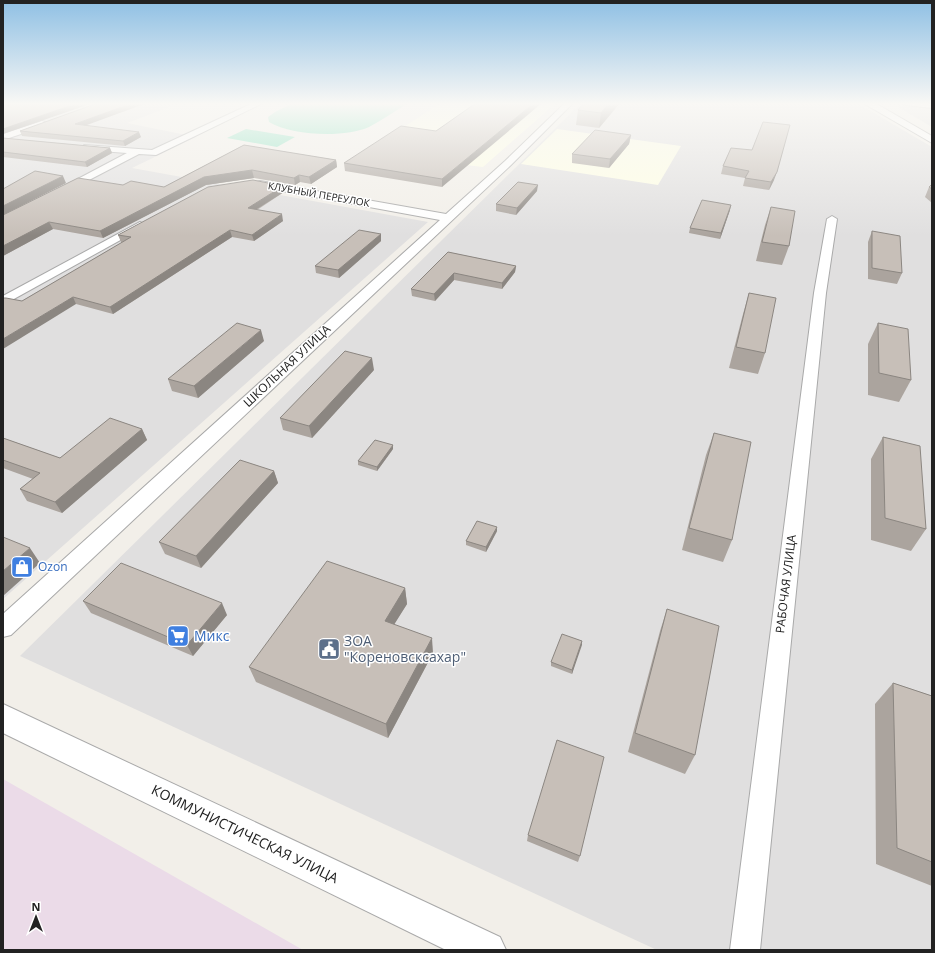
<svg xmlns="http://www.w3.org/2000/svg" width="935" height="953" viewBox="0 0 935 953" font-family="'Open Sans',sans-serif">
<rect width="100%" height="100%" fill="#f2efe9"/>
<g fill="#e0dfdf">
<path d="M3,103h177l-53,20 69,14 -64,31 296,54 -425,377z"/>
<path d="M581,103h276l75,44v803h-275l-637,-294z"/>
<path d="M891,103l41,4v20z"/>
</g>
<path fill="#ebdbe8" d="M3,779l300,171h-300z"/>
<g fill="#ffffe5">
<path d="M441,103h115l-73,64 -52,-6 -35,-29z"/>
<path d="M557,129l124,17 -23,39 -137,-21z"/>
</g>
<g fill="#88e0be">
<path d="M293,103h115c-13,8 -26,17 -39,24 -24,11 -77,9 -100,-5l-1,-5 7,-5z"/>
<path d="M246,129l49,8 -18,10 -50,-9z"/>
</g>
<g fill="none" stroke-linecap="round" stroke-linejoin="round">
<g stroke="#a9a9a9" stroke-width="2">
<g id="minor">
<path d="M253,103h10l-107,52 -17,-1 -73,38h-8l-1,-2 70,-37 -40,-3 -3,-1v-4l68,5z"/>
<path d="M565,103h8l-62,62 -500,470 -8,2v-23l437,-394 -180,-33 -4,-1 -1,-2 1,-2 4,-1 186,33 59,-53z"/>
<path d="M902,103l30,1v4l-26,-3z"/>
<path d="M42,121l3,1v4l-42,14v-6z"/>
<path d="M832,216l5,3 -11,74 -66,657h-30l84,-657 13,-74z"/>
<path d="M140,222l6,3 -2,2 -141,78v-9z"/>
</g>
</g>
<g stroke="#a9a9a9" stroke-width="2">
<g id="tertiary">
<path d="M863,103h12l57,33v7z"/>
<path d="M3,704l497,233 6,13h-60l-443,-217z"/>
</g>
</g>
<use href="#minor" fill="#fff" fill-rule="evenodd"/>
<use href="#tertiary" fill="#fff" fill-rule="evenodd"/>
</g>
<g fill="#aba49e">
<path d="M476,103l-34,84 -97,-16 -1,-8 92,-32z"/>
<path d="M620,103l-21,25 -23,-3 2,-15z"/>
<path d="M86,126l55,11 -16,9 -103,-10 -2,-5z"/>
<path d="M631,135l-2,9 -20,24 -37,-5v-9z"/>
<path d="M3,138l107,10 2,5 -25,14 -84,-10z"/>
<path d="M244,145l92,15 1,7 -26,17 -11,-2 -5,3 -41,-7 -48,7 -103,53 -50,-9 -50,27v-67l63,-6 -43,22 100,-20 41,2z"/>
<path d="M731,148l43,32 -5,10 -26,-4 2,-8 -24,-4 2,-8z"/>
<path d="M932,184v19l-7,-6 4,-10z"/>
<path d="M537,191l-21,24 -20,-4v-7z"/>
<path d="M284,192l-27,18 26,11 -29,20 -22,-4 -119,77 -37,-10 -54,-3 101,-59h-2l-3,-7z"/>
<path d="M771,207l18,39 -7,19 -26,-4 9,-36z"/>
<path d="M730,210l-10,29 -31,-6 1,-5z"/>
<path d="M872,231l30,42 -5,11 -29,-5v-37z"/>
<path d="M381,234v7l-42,37 -23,-5 -1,-7z"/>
<path d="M448,252l68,14 -1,6 -13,17 -48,-9 -19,21 -23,-5 -1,-7z"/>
<path d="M749,293l16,60 -7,21 -29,-6 14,-54z"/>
<path d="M878,323l33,57 -12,22 -31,-7v-51z"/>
<path d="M264,341l-66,57 -26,-7 -4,-12z"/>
<path d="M374,370l-62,68 -29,-8 -3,-12z"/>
<path d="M142,429l5,11 -85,73 -35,-12 -7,-12 13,-10 -30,-11v-30l57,20z"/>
<path d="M714,433l18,107 -9,22 -41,-12 24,-95z"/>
<path d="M883,437l43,92 -15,22 -40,-11v-81z"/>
<path d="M393,449l-16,22 -19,-6v-4z"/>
<path d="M274,471l4,12 -77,85 -36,-14 -6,-12z"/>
<path d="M497,531l-11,21 -20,-7v-4z"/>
<path d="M405,588l2,16 -13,20 39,29 -45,85 -132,-56 -7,-15z"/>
<path d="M83,601l144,14 -34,41 -102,-43z"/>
<path d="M667,609l28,146 -10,19 -57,-22 32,-121z"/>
<path d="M582,641l-10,33 -21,-8v-4z"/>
<path d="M893,683l39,13v190l-56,-22 -1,-160z"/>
<path d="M528,835l52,21 -2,6 -51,-21z"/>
</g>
<g fill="#8b8681">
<path d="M78,103h15l-90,31v-5z"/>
<path d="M133,103h14l-71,26 -1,-5z"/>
<path d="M534,103h8l-100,84v-8z"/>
<path d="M609,103h11l-21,25 2,-15z"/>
<path d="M139,132l2,5 -16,9 -2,-5z"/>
<path d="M631,135l-2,9 -20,24 1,-9z"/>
<path d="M110,148l2,5 -25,14 -2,-5z"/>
<path d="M336,160l1,7 -26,17 -2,-7z"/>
<path d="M252,170l2,8 -48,7 -103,53 -3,-7 104,-54z"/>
<path d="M777,172l-3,8 -5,10 2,-8z"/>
<path d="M299,175l1,7 -5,3 -1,-7z"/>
<path d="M63,176l3,7 -63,32v-9z"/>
<path d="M538,185l-1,6 -21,24 1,-7z"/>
<path d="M283,186l1,6 -35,22 -1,-6z"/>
<path d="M731,205l-1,5 -10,29 1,-6z"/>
<path d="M282,214l1,7 -29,20 -2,-6z"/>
<path d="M49,222l4,7 -50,27v-10z"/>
<path d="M230,230l2,7 -119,77 -3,-7z"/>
<path d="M381,234v7l-42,37 -1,-8z"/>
<path d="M516,266l-1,6 -13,17v-6z"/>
<path d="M454,273v7l-19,21 -1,-7z"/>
<path d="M73,297l3,7 -73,45v-10z"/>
<path d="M261,330l3,11 -66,57 -4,-12z"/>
<path d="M372,358l2,12 -62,68 -3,-12z"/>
<path d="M142,429l5,11 -85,73 -7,-11z"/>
<path d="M393,445v4l-16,22v-4z"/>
<path d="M274,471l4,12 -77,85 -5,-12z"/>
<path d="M497,527v4l-11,21v-5z"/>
<path d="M30,548l10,15 -37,33v-25z"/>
<path d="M405,588l2,16 -20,32 -2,-15z"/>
<path d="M222,603l5,12 -34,41 -6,-11z"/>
<path d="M432,638l1,15 -45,85 -2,-14z"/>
<path d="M582,641v4l-10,29v-4z"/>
</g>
<g fill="#c7bfb8" stroke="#8b8681">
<path d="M3,103h75l-75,26z"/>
<path d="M98,103h35l-58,21 64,8 -16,9 -103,-10z"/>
<path d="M476,103h58l-92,76 -98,-16 57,-37 35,5z"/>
<path d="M584,103h25l-8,10 -23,-3z"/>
<path d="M763,122l27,3 -13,47 -6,10 -26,-4 4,-7 -26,-5 8,-18 21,2z"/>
<path d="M595,130l36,5 -21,24 -38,-5z"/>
<path d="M3,138l107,10 -25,14 -82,-10z"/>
<path d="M244,145l92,15 -27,17 -10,-2 -5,3 -42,-8 -48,7 -104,54 -51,-9 -46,24v-31l75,-37 45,7 8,-4 33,6z"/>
<path d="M35,171l28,5 -60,30v-17z"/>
<path d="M253,180l30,6 -35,22 34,6 -30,21 -22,-5 -120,77 -37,-10 -70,42v-41h3l16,3 109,-64 -13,-2 90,-48z"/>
<path d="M518,182l20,3 -21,23 -21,-4z"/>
<path d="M932,184v5l-3,-2z"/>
<path d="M702,200l29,5 -10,28 -31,-5z"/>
<path d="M771,207l24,4 -6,35 -27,-4z"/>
<path d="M359,230l22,4 -43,36 -23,-4z"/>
<path d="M872,231l28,5 2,37 -30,-5z"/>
<path d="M448,252l68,14 -14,17 -48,-10 -20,21 -23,-5z"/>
<path d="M749,293l27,5 -11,55 -29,-6z"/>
<path d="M237,323l24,7 -67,56 -26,-7z"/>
<path d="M878,323l30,6 3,51 -32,-7z"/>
<path d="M345,351l27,7 -63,68 -29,-8z"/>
<path d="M110,418l32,11 -87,73 -35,-13 20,-16 -37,-13v-22l57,20z"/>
<path d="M714,433l37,9 -19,98 -43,-12z"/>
<path d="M883,437l37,9 6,83 -41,-11z"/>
<path d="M375,440l18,5 -16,22 -19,-6z"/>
<path d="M240,460l34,11 -78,85 -37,-14z"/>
<path d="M477,521l20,6 -11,20 -20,-6z"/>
<path d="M3,537l27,11 -27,23z"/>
<path d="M327,561l78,27 -20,33 47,17 -46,86 -137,-57z"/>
<path d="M121,563l101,40 -35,42 -104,-44z"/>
<path d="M667,609l52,17 -24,129 -60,-22z"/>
<path d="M562,634l20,7 -10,29 -21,-8z"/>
<path d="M893,683l39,13v166l-35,-14z"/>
<path d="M557,740l47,17 -24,99 -52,-21z"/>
</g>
<linearGradient id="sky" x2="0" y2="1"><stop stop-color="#8fc0e4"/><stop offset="0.44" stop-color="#f9f8f5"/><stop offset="1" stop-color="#f9f8f5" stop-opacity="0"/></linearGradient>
<rect width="935" height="236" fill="url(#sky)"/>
<defs>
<g id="shop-square" transform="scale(1.15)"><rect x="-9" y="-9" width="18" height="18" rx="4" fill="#3f7fe0" stroke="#fff"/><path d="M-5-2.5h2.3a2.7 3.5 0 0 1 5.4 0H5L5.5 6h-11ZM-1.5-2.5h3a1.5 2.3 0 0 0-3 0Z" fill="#fff"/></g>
<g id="supermarket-square" transform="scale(1.15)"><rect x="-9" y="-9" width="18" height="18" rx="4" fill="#3f7fe0" stroke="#fff"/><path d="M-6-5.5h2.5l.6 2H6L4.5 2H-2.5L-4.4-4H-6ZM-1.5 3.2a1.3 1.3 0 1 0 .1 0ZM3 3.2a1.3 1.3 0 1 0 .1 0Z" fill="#fff"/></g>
<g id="civic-square" transform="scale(1.15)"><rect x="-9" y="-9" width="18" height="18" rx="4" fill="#5c6f8a" stroke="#fff"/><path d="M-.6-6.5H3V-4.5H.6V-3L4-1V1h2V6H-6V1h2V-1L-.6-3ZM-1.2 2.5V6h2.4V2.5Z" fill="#fff"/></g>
</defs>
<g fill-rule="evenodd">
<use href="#shop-square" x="22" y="567"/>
<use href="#supermarket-square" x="178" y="636"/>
<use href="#civic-square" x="329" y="649"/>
</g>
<g text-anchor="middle" stroke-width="3" stroke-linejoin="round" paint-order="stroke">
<g font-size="10" fill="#222" stroke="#fff">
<text transform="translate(319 194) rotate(10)" y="4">КЛУБНЫЙ ПЕРЕУЛОК</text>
</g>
<g font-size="12" fill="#222" stroke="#fff">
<text transform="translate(287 366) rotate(-43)" y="4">ШКОЛЬНАЯ УЛИЦА</text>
<text transform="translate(786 584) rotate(-83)" y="4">РАБОЧАЯ УЛИЦА</text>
</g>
<g font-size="12" fill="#366cbe" stroke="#fff" text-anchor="start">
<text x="38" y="571">Ozon</text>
</g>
<g font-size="14" fill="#366cbe" stroke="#fff" text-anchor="start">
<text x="194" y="641">Микс</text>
</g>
<g font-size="14" fill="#4e5e75" stroke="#fff" text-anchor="start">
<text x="344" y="646">ЗОА<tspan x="344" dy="16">"Кореновсксахар"</tspan></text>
</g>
<g font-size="14" fill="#222" stroke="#fff">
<text transform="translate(245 834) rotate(26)" y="5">КОММУНИСТИЧЕСКАЯ УЛИЦА</text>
</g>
</g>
<rect width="935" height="953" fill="none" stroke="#222222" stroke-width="8"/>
<g transform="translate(36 917)" stroke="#ffffff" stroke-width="3" paint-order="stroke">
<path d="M0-3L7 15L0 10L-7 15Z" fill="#222222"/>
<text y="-6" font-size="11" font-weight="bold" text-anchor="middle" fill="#222222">N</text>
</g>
</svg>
